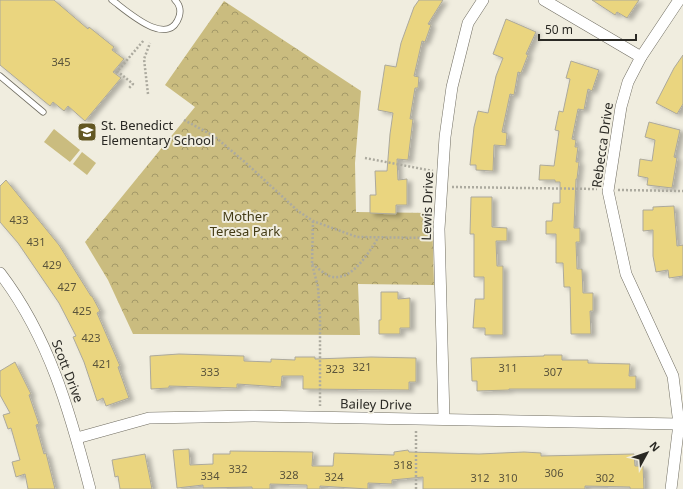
<svg xmlns="http://www.w3.org/2000/svg" width="683" height="489" viewBox="0 0 683 489" font-family="'Noto Sans',sans-serif">
<defs>
<pattern id="park-crowns" width="20" height="18" patternUnits="userSpaceOnUse"><rect width="20" height="18" fill="#cabc7f"/><path d="M2 6a3 3 0 1 1 6 0M12 15a3 3 0 1 1 6 0" fill="none" stroke="#a49968"/></pattern>
<filter id="shadow"><feDropShadow dx="4.5" dy="2.5" stdDeviation="2" flood-color="#0004"/></filter>
</defs>
<rect width="100%" height="100%" fill="#f0eddf"/>
<g fill="#cabc7f">
<path d="M54,129l26,21 -10,12 -26,-20z"/>
<path d="M82,152l14,11 -9,12 -14,-11z"/>
</g>
<path fill="url(#park-crowns)" d="M224,1l137,90 -6,72 1,49 76,1 2,72 -76,-1 2,51 -227,-1 -25,-54 -23,-38 110,-135 -30,-22z"/>
<g fill="#ead57f" stroke="#aca99c" filter="url(#shadow)">
<path d="M0,0h54l34,29 1,-2 25,20 -2,3 12,9 -11,13 8,6 -36,43 -17,-15 -4,5 -11,-9 -3,4 -50,-41z"/>
<path d="M419,0h24l-15,24 3,1 -6,17 -3,-1 -8,35 5,1 -1,11h-3l-5,31h3l-5,41 -11,-1 1,21 9,-1v26h-11v9l-26,-1v-18h6l-1,-24h12l3,-37 3,-21 -15,-3 7,-45 11,2 5,-24 13,-36z"/>
<path d="M592,0h47l-12,18 -10,-6 -2,3z"/>
<path d="M506,19l30,13 -10,22 2,1 -7,18 -3,-1 -4,23 -4,-1 -8,38 5,1 -1,13 -12,-1 -1,26 -17,-1v-5h-6l4,-38 4,-16 10,2 8,-37 7,-18 -10,-4z"/>
<path d="M683,55v49l-6,10 -21,-11 18,-35z"/>
<path d="M571,61l28,9 -7,21 -4,-2 -4,21 -6,-1 -6,30 4,1 -1,7h3l-2,15h3l-2,17h-1l-2,49h6v14h-4l1,27h5l1,24h10v18h-3l1,23h-20l-1,-47h-6l-1,-24h-7v-29h-10v-13h6l1,-18h7v-21h-5v-2h-16l1,-15 14,1 5,-35 -4,-1 4,-19 4,1 7,-33 -4,-1z"/>
<path d="M649,122l31,8 -6,27 3,1 -5,30 -25,-3 1,-7 -10,-2 2,-17 12,2 3,-21 -10,-3z"/>
<path d="M6,180l53,65 32,51h1l8,15 -3,2 23,53 -2,1 11,31 -23,8 -3,-8 -6,3 -13,-39 -11,-25 3,-1 -17,-33 -41,-60 -18,-21v-36z"/>
<path d="M471,197h21v30l15,1v13h-11l1,25h6v69h-18v-7h-12l2,-29h9v-22h-10v-43h-4z"/>
<path d="M674,206l3,40 6,-1v31l-14,2 -1,-8 -12,2 -3,-16v-26l-10,1v-21h10v-3z"/>
<path d="M381,292h17v7l12,-1v30h-10v6h-21v-14h2z"/>
<path d="M179,354l65,2v5l27,1v-3l24,1v-3h20v2l56,-2 45,1v24h-7v8l-106,-1v-13h-21l-1,11 -44,-3v4l-68,-2v2l-18,1 -1,-33z"/>
<path d="M544,355h18v5h26v3l42,1 -1,12h7v13h-127v1l-32,1v-10h-5l-1,-23 73,-2z"/>
<path d="M15,362l16,32 -2,1 10,29 -3,1 8,29 2,-1 9,36h-27l-3,-15 -9,3 -4,-15 8,-2 -9,-32 -3,1 -5,-14 7,-2 -10,-18v-24z"/>
<path d="M189,449l1,16 23,-1v-10h17v-3l83,1 -1,14h21l1,-13 60,2v-3l14,-2 1,2 70,2 45,-2 17,1v3l93,-2 1,12h8l1,23h-14v-2l-45,-1v3h-162v-12l-31,3v4l-24,-1v6l-48,-3v3h-13v-4l-37,-1v5h-18v-2l-49,1v-3l-26,3 -4,-38z"/>
<path d="M145,454l7,35h-32l-2,-13 -3,1 -3,-17z"/>
</g>
<g fill="none" stroke-linecap="round" stroke-linejoin="round">
<g stroke="#716e62" stroke-width="7">
<g id="lane">
<path d="M112,0c15,11 56,49 67,17 2,-6 1,-12 -4,-17"/>
<path d="M0,76l43,36"/>
</g>
</g>
<g stroke="#716e62" stroke-width="12">
<g id="street">
<path d="M544,0l97,57"/>
<path d="M0,273c49,64 70,139 90,216"/>
<path d="M444,419l-5,-190 6,-92 7,-50 16,-64 15,-23"/>
<path d="M77,438l72,-20 104,-2 426,8"/>
<path d="M671,489l8,-65 -6,-48 -47,-102 -18,-83 13,-84 7,-25 13,-25 38,-57"/>
</g>
</g>
<g stroke="#acaa9f" stroke-width="2.5" stroke-dasharray="2 2" stroke-linecap="butt">
<path d="M117,71l16,13 -5,5"/>
<path d="M116,73l28,-33"/>
<path d="M148,94l-4,-35 6,-16"/>
<path d="M184,120l30,16 32,27 52,48 15,10 44,16 72,1"/>
<path d="M365,158l68,13"/>
<path d="M452,187l145,2"/>
<path d="M618,190l65,1"/>
<path d="M313,221l-1,43 6,23 2,30v89"/>
<path d="M312,264c6,4 14,12 21,13 20,3 36,-25 45,-39"/>
<path d="M416,489v-60"/>
</g>
<use href="#lane" stroke="#fff" stroke-width="5.5"/>
<use href="#street" stroke="#fff" stroke-width="11"/>
</g>
<defs>
<g id="school-square" transform="scale(1)"><rect x="-9" y="-9" width="18" height="18" rx="4" fill="#625723" stroke="#f0eddf"/><path d="M0-5L7-2L0 1L-7-2ZM-4 1L0 2.5L4 1V4Q0 6-4 4Z" fill="#fff"/></g>
</defs>
<g fill-rule="evenodd">
<use href="#school-square" x="87" y="132"/>
</g>
<g text-anchor="middle" stroke-width="4" stroke-linejoin="round" paint-order="stroke">
<g font-size="11" fill="#5a543b">
<text x="61" y="66">345</text>
<text x="19" y="224">433</text>
<text x="36" y="246">431</text>
<text x="52" y="269">429</text>
<text x="67" y="291">427</text>
<text x="82" y="315">425</text>
<text x="91" y="342">423</text>
<text x="102" y="368">421</text>
<text x="362" y="371">321</text>
<text x="508" y="372">311</text>
<text x="335" y="373">323</text>
<text x="210" y="376">333</text>
<text x="553" y="376">307</text>
<text x="403" y="469">318</text>
<text x="238" y="473">332</text>
<text x="554" y="477">306</text>
<text x="289" y="479">328</text>
<text x="210" y="480">334</text>
<text x="334" y="481">324</text>
<text x="480" y="482">312</text>
<text x="508" y="482">310</text>
<text x="605" y="482">302</text>
</g>
<g font-size="13" fill="#2a2924" stroke="#f0eddf" text-anchor="start">
<text x="101" y="130">St. Benedict<tspan x="101" dy="15">Elementary School</tspan></text>
</g>
<g font-size="13" fill="#2a2924" stroke="#f0eddf">
<text transform="translate(602 145) rotate(-82)" y="5">Rebecca Drive</text>
<text transform="translate(427 206) rotate(-88)" y="5">Lewis Drive</text>
<text transform="translate(68 371) rotate(69)" y="5">Scott Drive</text>
<text transform="translate(376 404) rotate(1)" y="5">Bailey Drive</text>
</g>
<g font-size="13" fill="#433b15" stroke="#f0eddf">
<text x="245" y="221">Mother<tspan x="245" dy="15">Teresa Park</tspan></text>
</g>
</g>
<g transform="translate(647 453) rotate(50)" stroke="#f0eddf" stroke-width="3" paint-order="stroke">
<path d="M0-3L7 15L0 10L-7 15Z" fill="#2a2924"/>
<text y="-6" font-size="11" font-weight="bold" text-anchor="middle" fill="#2a2924">N</text>
</g>
<path d="M539 34v6h97v-6" fill="none" stroke="#2a2924" stroke-width="2"/>
<text x="545" y="34" font-size="12" fill="#2a2924" stroke="#f0eddf" stroke-width="3" paint-order="stroke">50 m</text>
</svg>
